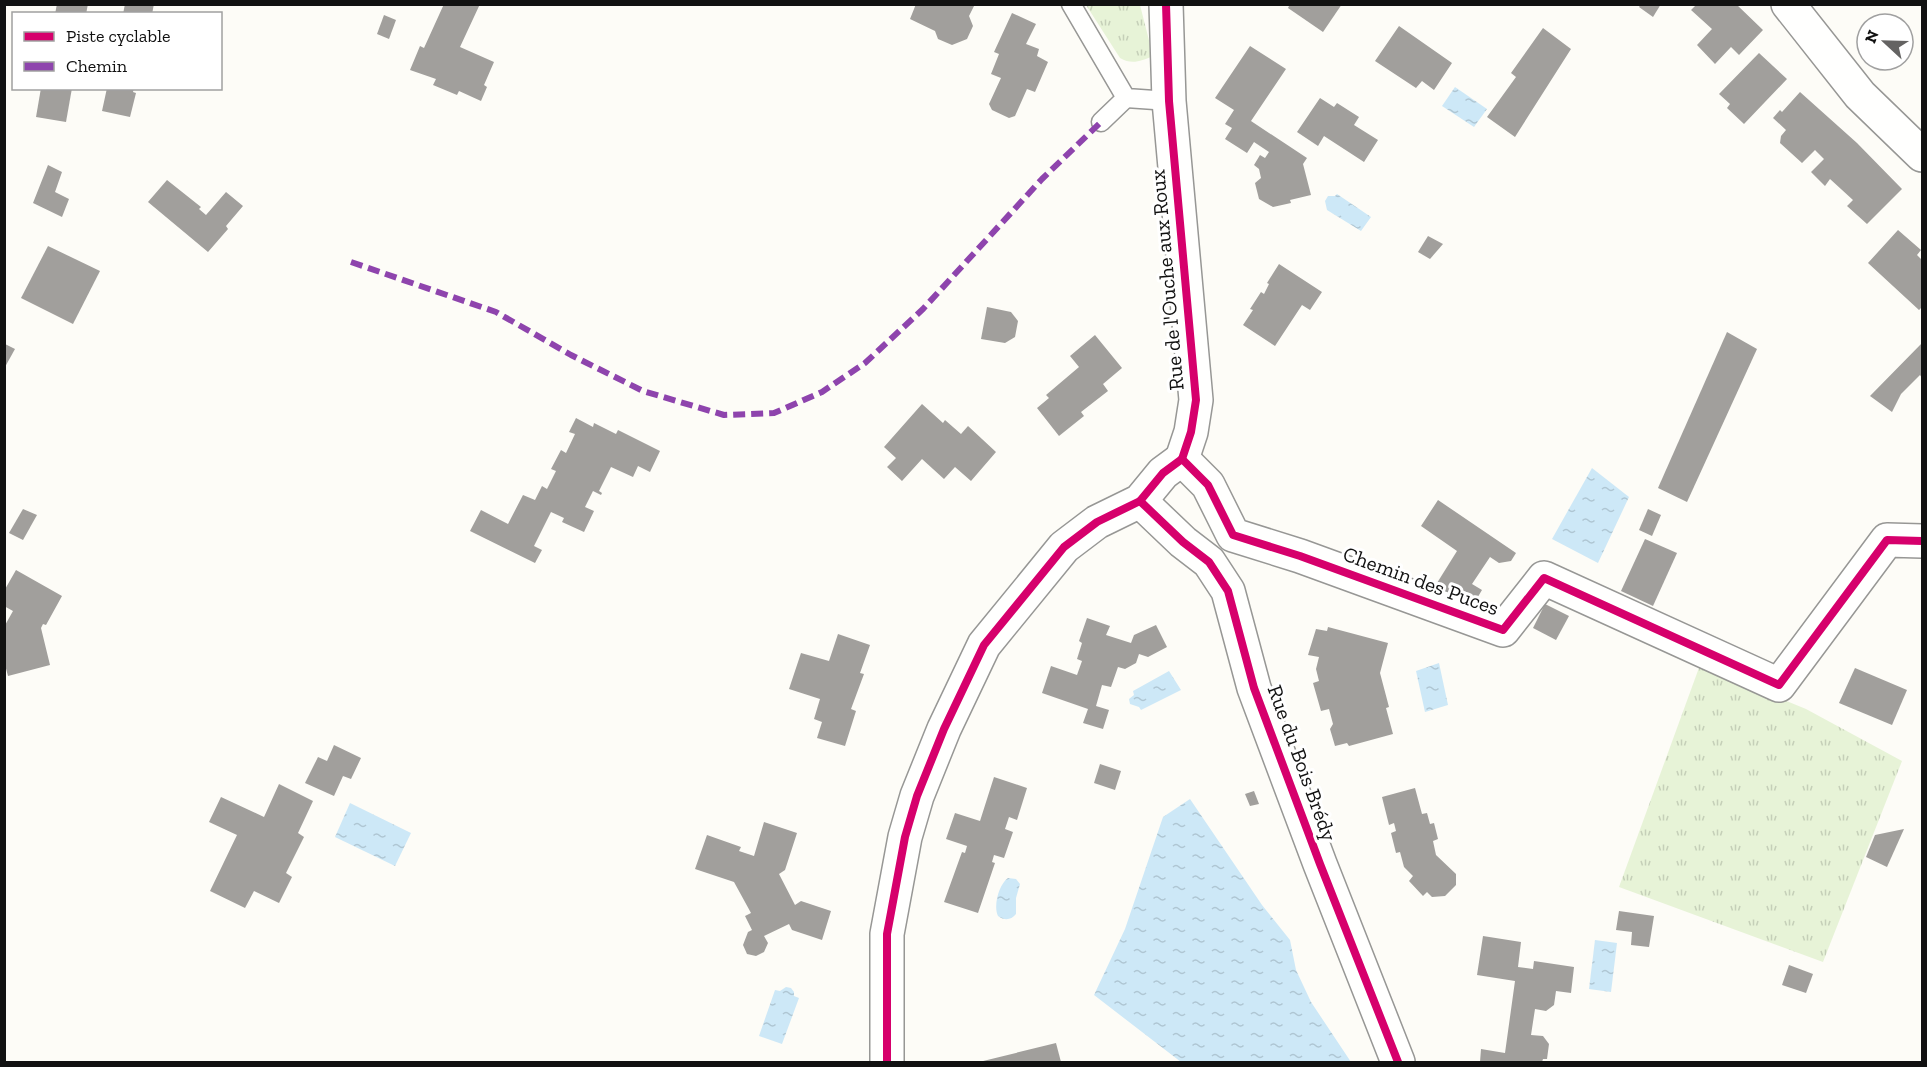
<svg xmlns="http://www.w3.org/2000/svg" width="1927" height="1067" viewBox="0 0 1927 1067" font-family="'Zilla Slab',serif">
<defs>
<pattern id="grass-tufts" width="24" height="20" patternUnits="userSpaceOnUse" patternTransform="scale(1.5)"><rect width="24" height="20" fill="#e7f3d7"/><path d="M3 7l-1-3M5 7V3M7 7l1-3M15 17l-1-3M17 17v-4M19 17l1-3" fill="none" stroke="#c5cfb8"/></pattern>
<pattern id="water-ripples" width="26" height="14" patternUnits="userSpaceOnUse" patternTransform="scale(1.5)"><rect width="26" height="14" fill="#cde8f7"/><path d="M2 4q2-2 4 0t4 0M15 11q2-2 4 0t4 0" fill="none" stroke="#afc6d3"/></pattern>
</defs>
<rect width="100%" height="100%" fill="#fdfcf7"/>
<g fill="url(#grass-tufts)">
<path d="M1086,5h54l13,51c-12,5 -21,9 -33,2z"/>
<path d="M1700,665l106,44 96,52 -79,201 -204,-75z"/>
</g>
<g fill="url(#water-ripples)">
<path d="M1455,87l32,22 -13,18 -32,-21z"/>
<path d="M1337,194l34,23 -10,14 -34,-21 -2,-9 3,-5h7z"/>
<path d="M1592,468l37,29 -31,66 -46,-24z"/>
<path d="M1439,663l9,42 -23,7 -9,-41z"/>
<path d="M1169,671l12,19 -40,20 -2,-3 -9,-3 -1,-5 5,-4 -1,-4z"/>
<path d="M1190,799l72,106 28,35 6,30 15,32 40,60h-170l-87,-67 31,-66 38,-112z"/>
<path d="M350,803l61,30 -16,33 -60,-29z"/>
<path d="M1008,878l8,1 4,5 -4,14v16c-5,6 -11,7 -18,2 -5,-10 1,-32 10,-38z"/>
<path d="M1595,940l22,3 -6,49 -22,-3z"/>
<path d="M786,987l5,1 3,4v4l5,2 -17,46 -23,-8 16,-46 5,1z"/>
</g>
<g fill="#a19f9c">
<path d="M57,4h31l-2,10h-31z"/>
<path d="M125,4h29l-2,10h-29z"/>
<path d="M444,4h36l-20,43 34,15 -10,23 3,2 -6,14 -22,-10 -2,4 -24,-10 3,-6 -26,-9 10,-24 4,2z"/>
<path d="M916,4h59l-6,12 4,10 -6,13 -15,6 -14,-6 -3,-8 -25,-12z"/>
<path d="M1290,4h52l-19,28 -35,-24z"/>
<path d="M1641,4h20l-8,13 -14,-10z"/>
<path d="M1697,4h39l27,26 -24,25 -8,-8 -16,17 -18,-19 15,-16 -21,-19z"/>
<path d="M1012,13l24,11 -10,20 13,5 -2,7 11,6 -13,30 -8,-3 -12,27 -6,2 -17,-8 -3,-6 12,-26 -10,-4 8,-20 -5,-2z"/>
<path d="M384,15l12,5 -7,19 -12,-5z"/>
<path d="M1399,26l53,37 -18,27 -12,-9 -6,7 -41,-27z"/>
<path d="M1543,28l28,21 -56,88 -28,-20 29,-40 -5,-4z"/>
<path d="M1250,46l36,23 -35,52 56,37 -4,6 8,31 -21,5 1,3 -18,4 -14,-8 -4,-16 6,-5 -2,-9 -5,-4 6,-10 5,3 4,-6 -15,-10 -7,11 -22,-14 7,-11 -7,-4 9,-14 -19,-12z"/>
<path d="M1759,53l28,26 -43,45 -17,-16 3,-4 -11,-10z"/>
<path d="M41,88h31l-6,34 -30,-5z"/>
<path d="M107,88h27l-1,4 3,1 -6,24 -28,-6z"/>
<path d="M1800,92l57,51 45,46 -35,35 -20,-18 6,-6 -23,-21 -5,7 -14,-14 13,-13 -9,-9 -13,13 -22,-20 1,-7 5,-6 -13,-12 7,-8 2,2z"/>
<path d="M1320,98l14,9 3,-4 22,14 -5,8 24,15 -14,22 -40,-26 -6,10 -21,-14z"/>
<path d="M48,165l14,7 -7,20 14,7 -7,18 -29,-14z"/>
<path d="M167,180l34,27 -2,2 7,6 20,-23 17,14 -17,20 2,3 -20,23 -60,-50z"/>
<path d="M1898,230l23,20 -4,5 5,5v47l-3,3 -51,-47z"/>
<path d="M1428,236l15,8 -13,15 -12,-7z"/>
<path d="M48,246l52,25 -27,53 -52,-26z"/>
<path d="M1279,264l43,28 -12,18 -8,-5 -27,41 -32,-21 10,-15 -3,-1 11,-17 3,2 5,-10 -2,-1z"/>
<path d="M987,307l24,5 7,9 -3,16 -10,6 -24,-4z"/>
<path d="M1727,332l30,17 -70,153 -29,-14z"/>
<path d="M1095,335l27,33 -19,16 5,7 -27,21 3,4 -25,20 -22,-28 12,-10 -3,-3 33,-28 -9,-11z"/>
<path d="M1922,343v35l-2,-3 -19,19 -9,18 -22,-16z"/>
<path d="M5,344l10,5 -10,18z"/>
<path d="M922,404l21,19 2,-3 16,14 7,-8 28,26 -25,29 -16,-14 -11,12 -22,-20 -20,22 -15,-14 9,-9 -12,-11z"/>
<path d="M576,418l17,9 1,-4 22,11 2,-4 42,21 -10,21 -12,-6 -5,11 -22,-10 -12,24 3,2 -1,2 -8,-4 -8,16 9,4 -10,21 -22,-10 2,-4 -13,-6 -17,34 8,4 -7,13 -65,-32 11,-21 27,14 15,-29 12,5 7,-14 5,3 9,-18 -5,-2 10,-19 5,3 9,-19 -6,-2z"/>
<path d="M1438,500l78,53 -5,8 -12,2 -9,-6 -18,27 10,6 -9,15 -41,-14 25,-40 -36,-25z"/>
<path d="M23,509l14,6 -14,25 -14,-7z"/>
<path d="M1648,509l13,6 -9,21 -13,-6z"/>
<path d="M1645,539l32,14 -24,53 -32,-15z"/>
<path d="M16,570l46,26 -16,29 -3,-1 -2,4 9,37 -42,11 -4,-15v-34l9,-16 -9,-5v-15z"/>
<path d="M1545,604l24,12 -13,24 -23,-12z"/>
<path d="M1087,618l23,8 -4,9 25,8 3,-8 22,-10 11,22 -19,10 -9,-3 -3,9 -11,6 -7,-2 -7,20 -9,-2 -6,21 13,4 -6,19 -20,-6 5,-14 -46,-16 9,-27 26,9 5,-14 -5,-2 5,-16 -3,-2z"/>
<path d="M1328,627l60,16 -8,30 9,34 -3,1 7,26 -44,12 -2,-3 -12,3 -5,-17 3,-5 -4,-15 -8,2 -8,-28 6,-2 -3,-12 3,-12 -11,-2 8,-26 11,2z"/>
<path d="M838,634l32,11 -10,28 4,1 -13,35 5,2 -11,35 -28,-8 5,-16 -8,-3 6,-20 -31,-10 12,-36 28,8z"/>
<path d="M1855,668l52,22 -15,35 -53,-22z"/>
<path d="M334,745l27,13 -10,21 -8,-3 -9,20 -29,-13 13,-26 9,4z"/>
<path d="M1100,764l21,7 -6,19 -21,-7z"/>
<path d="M994,777l33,11 -10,32 -8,-3 -4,12 8,3 -9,26 -10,-3 -2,7 3,1 -17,50 -34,-11 18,-50 3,1 2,-7 -21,-7 9,-26 25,8z"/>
<path d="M279,784l34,17 -15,32 6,4 -18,36 6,4 -13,26 -25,-12 -9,17 -35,-17 27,-56 -28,-13 12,-25 43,20z"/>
<path d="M1415,788l7,26 5,-1 3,11 4,-1 4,16 -5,2 3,14 20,19v11l-11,11 -13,1 -5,-5 -4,4 -14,-15 4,-5 -9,-9 -4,-15 -4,1 -5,-20 5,-2 -2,-8 -5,2 -7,-28z"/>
<path d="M1254,791l5,13 -9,2 -5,-12z"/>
<path d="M764,822l33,11 -12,37 -6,4 16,31 6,-4 30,10 -9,29 -30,-10 -3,-6 -25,12 4,7 -4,9 -8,4 -9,-2 -4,-9 5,-13 4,-2 -7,-14 6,-3 -17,-31 -39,-13 12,-34 34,12 -2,4 15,5z"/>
<path d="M1904,829l-17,38 -21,-10 9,-22z"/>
<path d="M1619,911l35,5 -5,31 -18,-2 1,-13 -16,-2z"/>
<path d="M1483,936l38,6 -3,25 15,2 1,-8 40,6 -3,26 -15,-2 -2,14 -8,6 -11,-2 -4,26 12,1 6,8 -2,15h-4l-1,3h-62l1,-13 24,4 10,-72 -38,-6z"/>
<path d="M1789,965l24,9 -7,19 -24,-8z"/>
<path d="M1056,1043l5,19h-82z"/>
</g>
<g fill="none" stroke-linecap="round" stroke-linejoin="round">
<g stroke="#979795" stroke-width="21">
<g id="lane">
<path d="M1071,4l55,94 43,3"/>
<path d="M1101,122l25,-24"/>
</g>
</g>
<g stroke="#979795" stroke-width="36">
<g id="street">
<path d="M1166,4l3,97 27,299 -5,32 -9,27"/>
<path d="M1788,4l72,91 62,60"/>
<path d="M1182,459l26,26 25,50 67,21 203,74 41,-52 235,107 108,-145 35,1"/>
<path d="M1140,501l43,41 26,20 19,29 26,97 66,176 78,198"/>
<path d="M887,1062v-128l18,-97 12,-41 27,-67 40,-84 80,-98 33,-25 43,-21 23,-28 19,-14"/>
</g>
</g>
<use href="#lane" stroke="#fffffe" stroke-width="18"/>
<use href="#street" stroke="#fffffe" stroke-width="33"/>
<path stroke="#8e44ad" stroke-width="6" stroke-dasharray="12 6" stroke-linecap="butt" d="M351,262l145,50 75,43 72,36 81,24 50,-2 48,-21 43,-29 58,-54 119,-130 59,-57"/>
<g stroke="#fff" stroke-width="11">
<g id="cycleway">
<path d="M1166,4l3,97 27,299 -5,32 -9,27"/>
<path d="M1182,459l26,26 25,50 67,21 203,74 41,-52 235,107 108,-145 35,1"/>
<path d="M1140,501l43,41 26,20 19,29 26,97 66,176 78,198"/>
<path d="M887,1062v-128l18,-97 12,-41 27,-67 40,-84 80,-98 33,-25 43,-21 23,-28 19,-14"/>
</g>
</g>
<use href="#cycleway" stroke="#d6006c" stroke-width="8"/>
</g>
<g text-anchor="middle" stroke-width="6" stroke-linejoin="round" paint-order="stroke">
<g font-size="21" fill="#111" stroke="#fff">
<text transform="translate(1167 280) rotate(-95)" y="7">Rue de l'Ouche aux Roux</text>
<text transform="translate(1421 581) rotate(20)" y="7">Chemin des Puces</text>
<text transform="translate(1302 763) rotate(70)" y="7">Rue du Bois Brédy</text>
</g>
</g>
<rect width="1927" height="1067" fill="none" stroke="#111111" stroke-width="12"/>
<rect x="12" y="12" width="210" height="78" fill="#ffffff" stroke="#a0a0a0" stroke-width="1.5"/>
<rect x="24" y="32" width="30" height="9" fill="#d6006c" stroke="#a0a0a0" stroke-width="1.5"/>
<text x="66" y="42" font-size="18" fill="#111111">Piste cyclable</text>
<rect x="24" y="62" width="30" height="9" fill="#8e44ad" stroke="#a0a0a0" stroke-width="1.5"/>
<text x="66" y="72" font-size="18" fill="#111111">Chemin</text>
<g transform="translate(1885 42) rotate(292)"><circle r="28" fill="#ffffff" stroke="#a0a0a0" stroke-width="1.5"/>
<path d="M0-4.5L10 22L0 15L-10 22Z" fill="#646362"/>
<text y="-9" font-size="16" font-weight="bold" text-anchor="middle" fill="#111111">N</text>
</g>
</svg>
